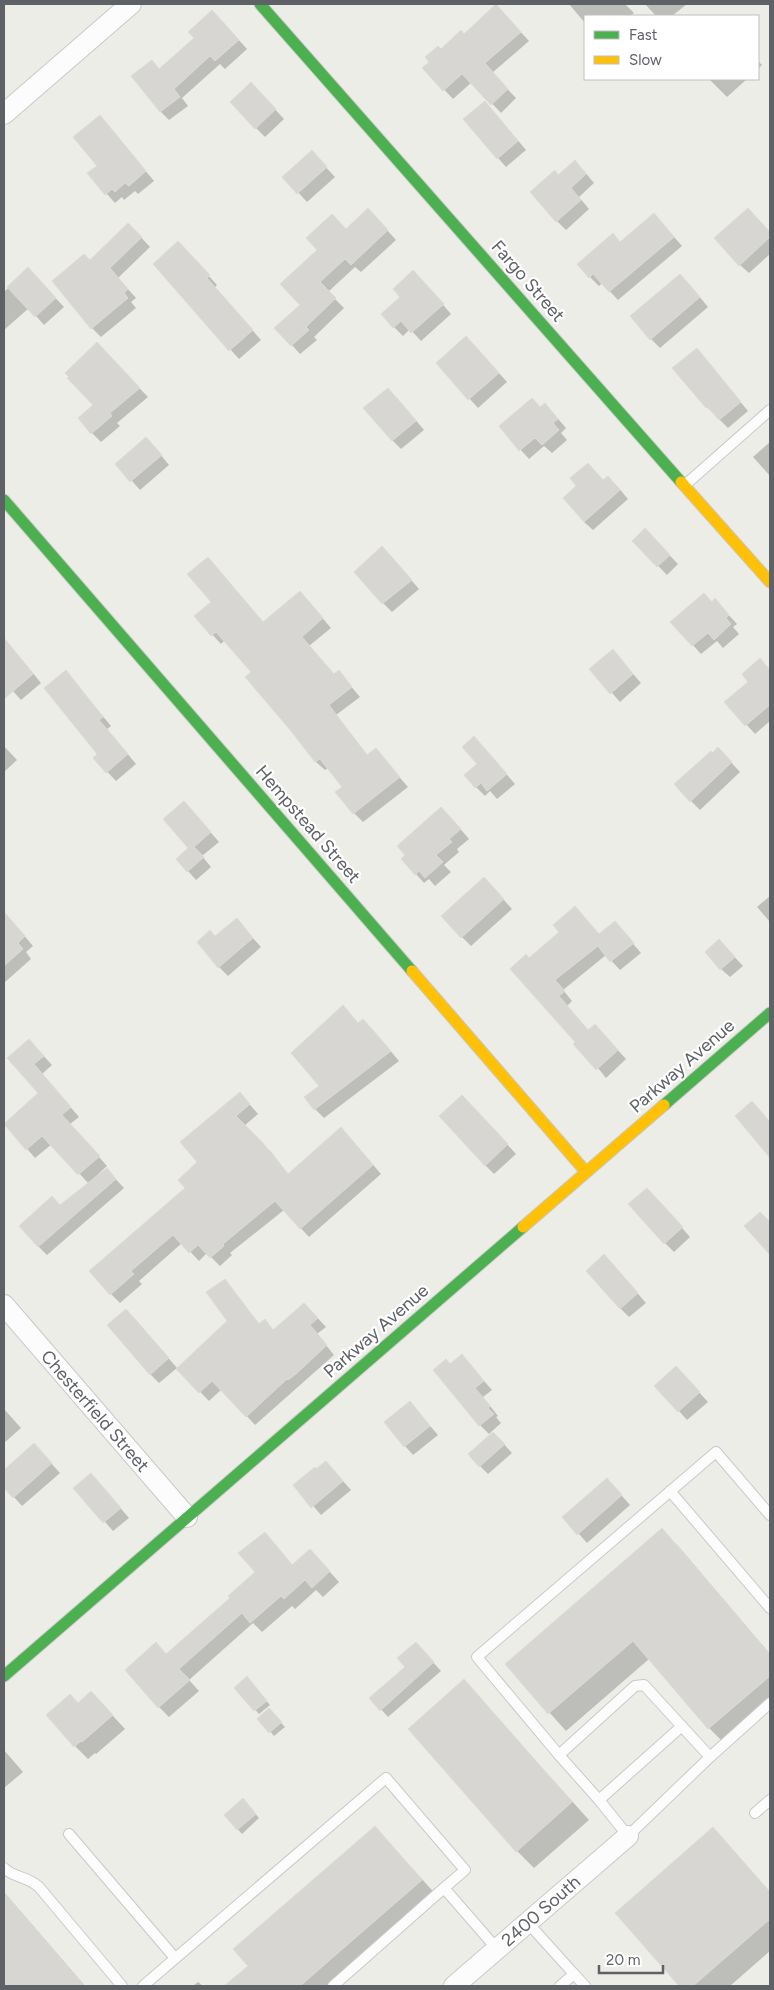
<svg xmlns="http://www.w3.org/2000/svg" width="774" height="1990" viewBox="0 0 774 1990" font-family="Figtree,sans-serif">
<rect width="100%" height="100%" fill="#edede8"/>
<g fill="#0003">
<path d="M569,4h56l9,9 -4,3h-45v7z"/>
<path d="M645,4h42l-15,12h-16z"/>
<path d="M496,5l33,36 -37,32 24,25 -15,15 -29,-31 -19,17 -29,-31 17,-17 23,-15z"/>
<path d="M221,20l26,29 -22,20 -5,-5 -38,34 6,8 -19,14 -8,-8 -9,-51 8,9z"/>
<path d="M758,61l4,4 -4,4z"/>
<path d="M709,79h38l-20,18z"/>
<path d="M260,93l24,26 -19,18 -9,-9z"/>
<path d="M493,111l33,39 -20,17 -8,-9z"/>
<path d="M100,116l54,65 -16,13 -3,-3 -11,9 -2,-3 -7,6 -26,-29 9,-8z"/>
<path d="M320,161l15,16 -28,25 -23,-25z"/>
<path d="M584,171l10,12 -15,14 10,12 -23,21 -9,-9 2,-45z"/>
<path d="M654,214l28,32 -64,54 -16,-17 -3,3 -9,-9 30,-34z"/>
<path d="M757,218l13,15v21l-21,19 -9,-8z"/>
<path d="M377,219l19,21 -35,32 -6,-5 -27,25 16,16 -30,29 3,3 -17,14 -8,-9 10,-40 44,-75z"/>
<path d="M137,233l13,14 -32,31 18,20 -5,4 5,6 -35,29 -9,-9 -2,-66z"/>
<path d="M187,252l30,33 -2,2 46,53 -22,19 -85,-95z"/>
<path d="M28,269l36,38 -20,18 -15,-17 -25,22v-38z"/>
<path d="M422,281l29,33 -30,27 -11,-12 -7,7 -9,-9z"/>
<path d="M689,284l19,23 -48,41 -9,-9z"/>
<path d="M475,346l32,36 -29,26 -41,-45z"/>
<path d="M105,353l43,44 -31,26 3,3 -19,16 -9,-9 3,-28z"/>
<path d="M705,359l43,52 -20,17 -21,-21z"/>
<path d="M397,398l27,32 -23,19 -9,-9z"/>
<path d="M541,408l12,5 13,15 -5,5 6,7 -15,13 -8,-7 -15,13 -29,-32z"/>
<path d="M770,442v34l-17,-19z"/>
<path d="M155,448l14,17 -29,25 -23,-26z"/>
<path d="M604,481l13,5 11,13 -35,31 -9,-8z"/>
<path d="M645,530l33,34 -11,11 -33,-34z"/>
<path d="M391,557l28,32 -27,23 -9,-9z"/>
<path d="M208,558l56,65 44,-22 23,27 -22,18 25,29 5,-3 21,25 -24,18 32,41 8,-6 32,37 -45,35 -9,-9 -11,-26 -15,-19 -3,2 -9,-8 -24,-32 -39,-58 -28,-32 -4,4 -25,-27 17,-15z"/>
<path d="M715,600l22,24 -4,3 6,7 -16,14 -6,-7 -16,13 -29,-32z"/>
<path d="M4,638l37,45 -20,17 -17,-19z"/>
<path d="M621,660l20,23 -21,19 -29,-33z"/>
<path d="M760,660l10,10v51l-15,13 -29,-32 24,-20z"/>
<path d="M66,672l45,54 -4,3 29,35 -20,17 -22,-23 4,-4z"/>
<path d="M4,746l13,14 -13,12z"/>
<path d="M483,747l32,37 -18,15 -7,-8 -5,5 -9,-9z"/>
<path d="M713,755l14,3 13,14 -40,38 -9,-9z"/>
<path d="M193,812l26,30 -17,14 9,11 -15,13 -8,-9z"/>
<path d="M450,817l19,22 -12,10 2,3 -15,13 7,7 -16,14 -6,-7 -5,4 -8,-9z"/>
<path d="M493,888l19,21 -41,37 -9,-9z"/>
<path d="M770,896v26l-13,-15z"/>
<path d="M4,912l29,34 -7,6 5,7 -27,24z"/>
<path d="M237,920l24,27 -33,29 -9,-9 -3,-29z"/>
<path d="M615,923l26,30 -21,17 -14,-15 -43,35 9,11 -5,5 22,25 14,3 23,25 -20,19 -29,-36 -48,-83 71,-24z"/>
<path d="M728,950l15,16 -13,11 -9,-8z"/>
<path d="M343,1007l16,17 13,5 27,32 -75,57 -9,-9z"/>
<path d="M29,1040l23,25 -10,9 37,43 -9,7 37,42 -13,12 1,1 12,-9 17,18 -77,67 -9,-9 23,-40 28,-22 -37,-40 -17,14 -30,-35 35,-30 -31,-35z"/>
<path d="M240,1093l18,21 -14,12 27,26 18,23 61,-37 31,36 -72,63 -25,-27 -54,43 2,2 -12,11 -13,-13 -8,8 -17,-18 -43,38 3,3 -22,19 -9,-9 75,-106 12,-26z"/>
<path d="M471,1105l45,49 -22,20 -9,-9z"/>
<path d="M656,1198l34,39 -16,15 -9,-9z"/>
<path d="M613,1265l33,38 -17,14 -9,-9z"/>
<path d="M224,1280l36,45 4,-4 10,10 39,-18 13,14 -9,7 17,21 -79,70 -33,-36 -13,12 -31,-32 50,-48z"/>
<path d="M135,1319l42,49 -18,15 -9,-9z"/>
<path d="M462,1356l30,34 -9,7 15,19 -2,1 5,6 -12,11 -9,-9 -29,-60z"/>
<path d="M685,1377l23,25 -21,18 -8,-9z"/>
<path d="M410,1403l28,32 -25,20 -8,-9z"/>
<path d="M4,1409l17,19 -17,15z"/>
<path d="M501,1441l11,12 -24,21 -8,-8z"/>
<path d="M34,1445l26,28 -38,33 -18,-20v-15z"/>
<path d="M326,1462l25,28 -30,25 -26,-30z"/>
<path d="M91,1474l38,44 -16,13 -38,-43z"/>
<path d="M615,1488l15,17 -43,38 -23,-26z"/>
<path d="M661,1530l18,17 91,107v54l-43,38 -18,-18 -60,-69 -83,72 -60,-67z"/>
<path d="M275,1544l18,22 27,-5 19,21 -16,15 -7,-7 -21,19 -3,-3 -30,26 -9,-9 -64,57 10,11 -30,26 -10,-10 -3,-63 11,11 64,-57 25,-26z"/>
<path d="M423,1651l18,20 -53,46 -17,-19z"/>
<path d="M464,1681l125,139 -55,48 -17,-17z"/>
<path d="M251,1682l19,23 -11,9 -23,-26z"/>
<path d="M91,1692l34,37 -29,25 -1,-1 -7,6 -13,-13z"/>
<path d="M269,1710l16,17 -11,9 -15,-17z"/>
<path d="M4,1750l19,22 -19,16z"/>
<path d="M247,1804l12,14 -17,16 -17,-19z"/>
<path d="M375,1827l64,71 -102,88h-111l23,-20z"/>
<path d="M713,1829l57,63v59l-40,35h-49l-64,-73z"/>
<path d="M4,1892l81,94h-81z"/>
<path d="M198,1982l5,4h-10z"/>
</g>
<g fill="#d7d6d3" stroke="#dcdcd7">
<path d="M496,4l25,28 -36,31 23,26 -17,16 -29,-31 -19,17 -21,-23 7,-6 -4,-5 13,-11 3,3 20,-19 3,4z"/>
<path d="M212,10l27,30 -24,21 -5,-5 -36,33 6,8 -20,15 -29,-36 21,-16 7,9 35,-31 -6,-6z"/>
<path d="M251,82l25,27 -21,20 -25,-27z"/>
<path d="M485,101l33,40 -21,18 -34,-40z"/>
<path d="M100,115l46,56 -17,15 -4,-3 -10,9 -3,-3 -7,6 -18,-22 10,-7 -24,-29z"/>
<path d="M312,150l15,17 -30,27 -15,-17z"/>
<path d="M575,160l11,14 -15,14 10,12 -25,22 -26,-30 25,-22 3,5z"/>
<path d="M368,208l20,22 -37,35 -6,-6 -25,23 16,16 -30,29 3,3 -18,16 -17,-18 26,-23 -20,-21 37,-34 -11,-12 26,-24 14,15z"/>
<path d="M748,208l22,24v5l-31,29 -25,-28z"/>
<path d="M654,213l20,24 -65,55 -16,-18 -4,4 -12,-14 36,-31 7,9z"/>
<path d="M128,223l14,14 -32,31 18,21 -4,4 4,5 -37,31 -39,-48 32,-27 6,6z"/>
<path d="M178,241l32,34 -3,3 46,52 -24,21 -76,-87z"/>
<path d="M28,267l28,31 -21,19 -28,-30z"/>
<path d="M413,270l31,34 -33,29 -10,-12 -8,7 -12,-14 19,-17 -7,-8z"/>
<path d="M680,274l20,23 -50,43 -20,-24z"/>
<path d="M466,336l33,37 -31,27 -32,-37z"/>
<path d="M97,342l43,46 -30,25 2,3 -21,18 -13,-16 15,-13 -26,-27 2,-1 -4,-4z"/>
<path d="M697,348l44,54 -22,18 -11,-13 -2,1 -34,-40z"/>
<path d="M388,388l28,33 -24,20 -29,-33z"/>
<path d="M532,398l8,9 5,-4 13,16 -5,4 6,7 -17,15 -7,-7 -16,13 -20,-25z"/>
<path d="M146,437l16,18 -32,27 -15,-18z"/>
<path d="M588,463l15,17 5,-4 12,14 -36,32 -21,-24 13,-12 -6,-8z"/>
<path d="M645,528l25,27 -13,12 -25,-26z"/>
<path d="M382,546l30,34 -30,24 -28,-32z"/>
<path d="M208,557l55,65 37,-31 23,27 -21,19 32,37 5,-4 13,17 -23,18 38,50 9,-7 24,29 -47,37 -18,-22 7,-5 -22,-28 -5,3 -24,-31 -46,-54 6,-5 -35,-40 -5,4 -17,-20 17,-14 -24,-28z"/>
<path d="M704,593l8,9 3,-4 14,17 -3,3 5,6 -17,16 -6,-7 -16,13 -22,-24z"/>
<path d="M4,638l29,36 -29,25z"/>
<path d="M613,649l20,25 -23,20 -21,-25z"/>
<path d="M760,658l10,12v35l-25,21 -21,-24 24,-20 -6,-8z"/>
<path d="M66,670l37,47 -4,3 29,34 -22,19 -13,-15 4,-4 -53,-66z"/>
<path d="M474,736l33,38 -20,17 -6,-8 -6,5 -11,-13 13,-11 -15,-17z"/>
<path d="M718,747l14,15 -42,40 -16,-18 37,-33 1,2z"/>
<path d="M184,801l27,31 -17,15 10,10 -17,15 -11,-13 12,-11 -25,-29z"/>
<path d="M441,807l20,22 -12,10 3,3 -16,13 7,7 -18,16 -6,-7 -4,4 -14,-16 4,-4 -8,-9z"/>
<path d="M484,877l20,22 -43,39 -20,-22z"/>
<path d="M575,906l24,28 16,-13 19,22 -24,19 -12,-16 -43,34 10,11 -6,5 29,34 7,-6 23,26 -22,20 -23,-26 2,-2 -65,-73 16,-15 3,4 30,-26 -6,-7z"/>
<path d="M4,912l21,24 -7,7 5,6 -19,17z"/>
<path d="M237,918l16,20 -35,30 -21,-26 13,-12 5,6z"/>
<path d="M719,939l16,18 -15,13 -15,-18z"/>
<path d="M343,1005l15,18 5,-4 28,32 -77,59 -10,-13 15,-11 -28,-33z"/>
<path d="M29,1039l15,17 -10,8 37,43 -9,8 38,41 -22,19 -36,-39 -16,14 -22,-26 34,-31 -31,-35z"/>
<path d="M240,1092l10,12 -14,12 26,26 26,32 53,-47 32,38 -73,64 -25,-28 -52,43 1,2 -14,12 -12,-13 -9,8 -16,-18 -42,36 3,3 -24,21 -21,-24 96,-83 -7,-8 19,-18 -17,-20z"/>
<path d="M462,1095l46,49 -23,22 -46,-50z"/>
<path d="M752,1101l18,21v36l-35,-42z"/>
<path d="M107,1168l9,11 -78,68 -19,-21 33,-30 8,9z"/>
<path d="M647,1188l36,39 -19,17 -36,-40z"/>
<path d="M760,1212l10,10v33l-26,-29z"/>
<path d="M604,1254l34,39 -18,16 -34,-38z"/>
<path d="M225,1279l34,45 6,-5 8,11 31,-27 14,15 -8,7 17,20 -31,29 -8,6 -1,-1 -41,38 -34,-36 -13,12 -23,-24 51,-48 -21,-29z"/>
<path d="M126,1309l43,49 -19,17 -43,-50z"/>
<path d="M462,1354l22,27 -9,7 15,18 -2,2 6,6 -15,12 -46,-56 13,-11 4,5z"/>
<path d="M676,1366l24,26 -22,20 -24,-26z"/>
<path d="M410,1401l20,25 -26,21 -20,-25z"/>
<path d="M493,1432l12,12 -26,23 -11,-13z"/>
<path d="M34,1443l18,20 -39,35 -9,-10v-18z"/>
<path d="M326,1461l17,20 -32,27 -18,-23 22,-18 1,2z"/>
<path d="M91,1473l30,35 -18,15 -30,-35z"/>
<path d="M607,1478l15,17 -45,40 -15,-18z"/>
<path d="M662,1528l108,127v21l-62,53 -75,-88 -85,73 -43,-50z"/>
<path d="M265,1532l27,33 18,-16 20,22 -18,17 -7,-8 -21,19 -3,-3 -31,27 -8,-10 -63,56 11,11 -32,28 -33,-38 31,-28 10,12 64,-56 -2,-2 27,-24 -17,-19z"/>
<path d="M416,1642l18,20 -54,49 -11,-13 36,-31 -8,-9z"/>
<path d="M247,1676l20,25 -13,10 -20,-23z"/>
<path d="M464,1679l108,123 -56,50 -108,-123z"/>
<path d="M91,1691l22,24 -31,27 -1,-1 -7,6 -28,-32 24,-21 8,9z"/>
<path d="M269,1708l13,14 -13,11 -12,-14z"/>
<path d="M243,1798l13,16 -19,16 -13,-15z"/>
<path d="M375,1826l47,54 -122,106h-76l24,-20 -15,-17z"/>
<path d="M713,1827l57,65v27l-77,67h-14l-64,-73z"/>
<path d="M4,1893l80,93h-80z"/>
</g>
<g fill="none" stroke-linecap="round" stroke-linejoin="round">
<g stroke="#c9c9c9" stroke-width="12">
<g id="lane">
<path d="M685,485l85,-75"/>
<path d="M670,1491l100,117"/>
<path d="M559,1755l-82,-98 239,-205 54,63"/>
<path d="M710,1757l-66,-72 -9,1 -76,69 40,45 29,36 82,-79 60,-54"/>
<path d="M599,1800l83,-74"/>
<path d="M755,1813l15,-13"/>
<path d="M69,1834l106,124"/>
<path d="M4,1868c10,10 23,8 35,19l83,99"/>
<path d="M528,1923l46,51 -14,12"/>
<path d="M574,1974l11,12"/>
<path d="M143,1986l243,-208 79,92 -21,18"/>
<path d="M333,1986l111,-98 53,61"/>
</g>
</g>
<g stroke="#c9c9c9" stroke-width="22">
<g id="street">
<path d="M4,114l127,-110"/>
<path d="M4,1305l183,212"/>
<path d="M454,1986l174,-150"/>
</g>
</g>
<g stroke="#c9c9c9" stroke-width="13">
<g id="fast">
<path d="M260,4l421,478"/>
<path d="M4,500l408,471"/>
<path d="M664,1105l106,-92"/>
<path d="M4,1676l519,-449"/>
</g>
</g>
<g stroke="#c9c9c9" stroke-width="13">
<g id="slow">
<path d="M681,482l89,100"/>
<path d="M412,971l174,201"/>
<path d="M523,1227l141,-122"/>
</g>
</g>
<use href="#lane" stroke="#fcfcfc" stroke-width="10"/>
<use href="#street" stroke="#fcfcfc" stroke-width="20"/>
<use href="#fast" stroke="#4caf50" stroke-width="11"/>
<use href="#slow" stroke="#ffc107" stroke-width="11"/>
</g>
<g text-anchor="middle" stroke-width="4.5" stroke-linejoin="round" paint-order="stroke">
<g font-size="18" fill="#5e6166" stroke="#fff">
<text transform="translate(528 281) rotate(49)" y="6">Fargo Street</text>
<text transform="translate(308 824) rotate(49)" y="6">Hempstead Street</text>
<text transform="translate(682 1066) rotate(-41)" y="6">Parkway Avenue</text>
<text transform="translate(376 1331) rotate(-41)" y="6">Parkway Avenue</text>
<text transform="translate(95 1411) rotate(49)" y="6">Chesterfield Street</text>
<text transform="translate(541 1911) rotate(-41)" y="6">2400 South</text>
</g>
</g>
<rect width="774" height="1990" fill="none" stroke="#5e6166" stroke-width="10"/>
<rect x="584" y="15" width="175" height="65" fill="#ffffff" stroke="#bfc0c2"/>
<rect x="594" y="31" width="25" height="8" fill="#4caf50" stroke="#bfc0c2"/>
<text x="629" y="40" font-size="15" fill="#5e6166">Fast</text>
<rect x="594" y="56" width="25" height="8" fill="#ffc107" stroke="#bfc0c2"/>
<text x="629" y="65" font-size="15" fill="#5e6166">Slow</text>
<path d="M599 1965v8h64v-8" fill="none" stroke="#5e6166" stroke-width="2.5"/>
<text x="606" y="1965" font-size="15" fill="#5e6166" stroke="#ffffff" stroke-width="4" paint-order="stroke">20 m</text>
</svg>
